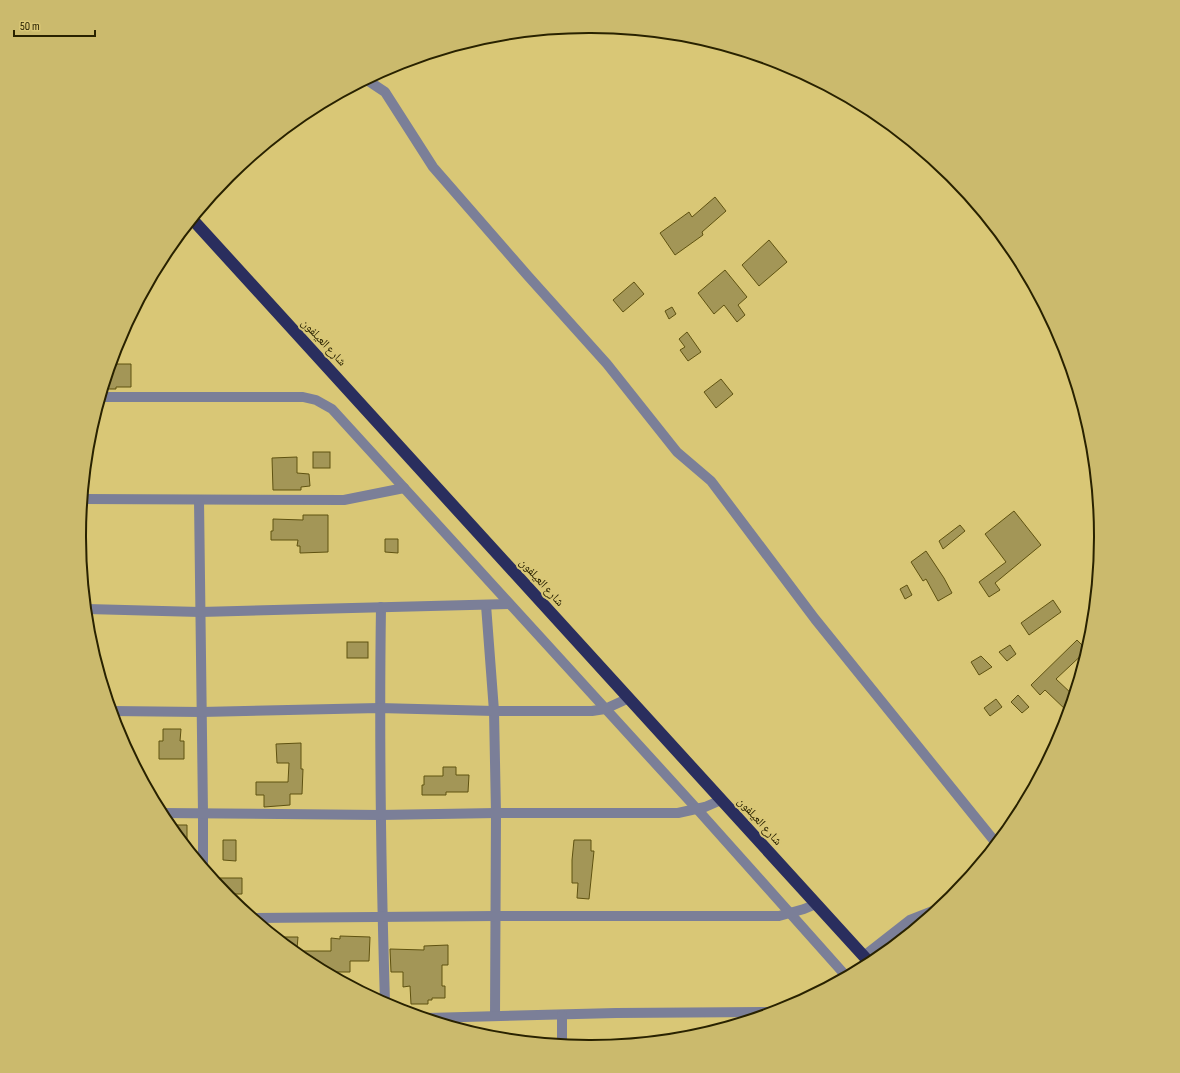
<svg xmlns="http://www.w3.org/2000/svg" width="1180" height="1073" viewBox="0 0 1180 1073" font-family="'Sofia Sans Condensed','Noto Naskh Arabic',sans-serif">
<rect width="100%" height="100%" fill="#d9c776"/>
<g fill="#a39657" stroke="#5f5211">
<path d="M715,197l11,14 -24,21 1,3 -28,20 -15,-22 29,-21 3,5z"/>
<path d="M769,240l18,22 -28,24 -17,-21z"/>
<path d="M725,270l22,27 -9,8 7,10 -8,7 -13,-17 -10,9 -16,-21z"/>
<path d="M634,282l10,12 -21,18 -10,-12z"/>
<path d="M672,307l4,7 -7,5 -4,-8z"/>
<path d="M687,332l14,20 -13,9 -8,-11 5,-3 -6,-8z"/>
<path d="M112,364h19v23h-15v2h-10v-2h-2z"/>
<path d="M721,379l12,15 -17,14 -12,-16z"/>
<rect x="313" y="452" width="17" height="16"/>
<path d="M297,457v16l12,1 1,12 -9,1v3h-28l-1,-32z"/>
<path d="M1014,511l27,34 -46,38 5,7 -11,7 -10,-15 27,-20 -21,-28z"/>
<path d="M303,515h25v37l-28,1v-7h-3l1,-6h-27v-9h2v-12l30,1z"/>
<path d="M960,525l5,6 -22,18 -4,-8z"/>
<path d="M385,539h13v14l-13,-1z"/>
<path d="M926,551l18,27 8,15 -14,8 -12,-22 -3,2 -12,-19z"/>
<path d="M907,585l5,10 -7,4 -5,-10z"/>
<path d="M1053,600l8,12 -32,23 -8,-12z"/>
<path d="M1077,640l10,10 -31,29 17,16 -5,17 -23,-22 -5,5 -9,-10z"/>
<rect x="347" y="642" width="21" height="16"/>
<path d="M1010,645l6,9 -9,7 -8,-9z"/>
<path d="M981,656l11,11 -13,8 -8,-13z"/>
<path d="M1018,695l11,12 -7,6 -11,-11z"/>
<path d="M996,699l6,8 -12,9 -6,-8z"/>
<path d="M163,729h18l-1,12h4v18h-25v-18h4z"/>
<path d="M301,743v26h2l-1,25h-12v11l-26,2v-12h-8v-13h32l1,-19h-12l-1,-19z"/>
<path d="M443,767h13v8h13l-1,17h-22v3h-24v-10h2v-9h19z"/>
<path d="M170,825h17v21l-15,-18z"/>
<path d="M223,840h13v21l-13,-1z"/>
<path d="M574,840h17v11h3l-5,48 -12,-1 1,-15h-6v-23z"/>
<path d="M213,878h29v16h-7l-2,7z"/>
<path d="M340,936l30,1 -1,24h-19v11h-22l-22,-11 -12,-10h37v-13l9,1z"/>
<path d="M277,937h21l-1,12h-5z"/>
<path d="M448,945v20h-6v21h3v12h-13v2h-4v4h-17l-1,-18 -7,1v-15h-12l-1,-23 34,1v-4z"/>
</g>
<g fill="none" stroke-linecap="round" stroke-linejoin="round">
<g stroke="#7b7f98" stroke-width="10">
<path d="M367,80l18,12 48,75 95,109 79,88 70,88 34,29 104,138 181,224"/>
<path d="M101,397h202l13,3 16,9 365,400 149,167"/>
<path d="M83,499l261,1 60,-12"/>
<path d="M199,500l4,313v52"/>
<path d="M486,605l8,106 2,102 -1,203"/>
<path d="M381,607c-2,132 0,264 4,396"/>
<path d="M87,609l113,3 309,-8"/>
<path d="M112,711l89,1 178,-4 115,3h98l13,-2 24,-11"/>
<path d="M162,813l218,2 116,-2h182l27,-6 16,-7"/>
<path d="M254,918l241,-2h284l25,-7 12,-5"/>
<path d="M864,956l46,-36 28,-11"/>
<path d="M427,1018l189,-5 157,-1"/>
<path d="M562,1044v-29"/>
</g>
<path stroke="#2a2e5e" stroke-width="12" d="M193,220l677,743"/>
</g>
<g text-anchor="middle" stroke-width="4" stroke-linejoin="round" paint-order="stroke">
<g font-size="12" fill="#292200" stroke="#d9c776">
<text transform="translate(324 342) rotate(47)" y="4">شارع العيلفون</text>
<text transform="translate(542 582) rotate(48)" y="4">شارع العيلفون</text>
<text transform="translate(760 821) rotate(48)" y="4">شارع العيلفون</text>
</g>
</g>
<path d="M0 0H1180V1073H0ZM589 33H591A503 503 0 0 1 1094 536V537A503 503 0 0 1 591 1040H589A503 503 0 0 1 86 537V536A503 503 0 0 1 589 33Z" fill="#cbba6d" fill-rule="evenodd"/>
<path fill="none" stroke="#292200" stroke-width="2" d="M589 33H591A503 503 0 0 1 1094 536V537A503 503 0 0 1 591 1040H589A503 503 0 0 1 86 537V536A503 503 0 0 1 589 33Z"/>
<path d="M14 30v6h81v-6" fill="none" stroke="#292200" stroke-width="2"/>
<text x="20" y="30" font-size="12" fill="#292200" stroke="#d9c776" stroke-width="3" paint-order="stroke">50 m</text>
</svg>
